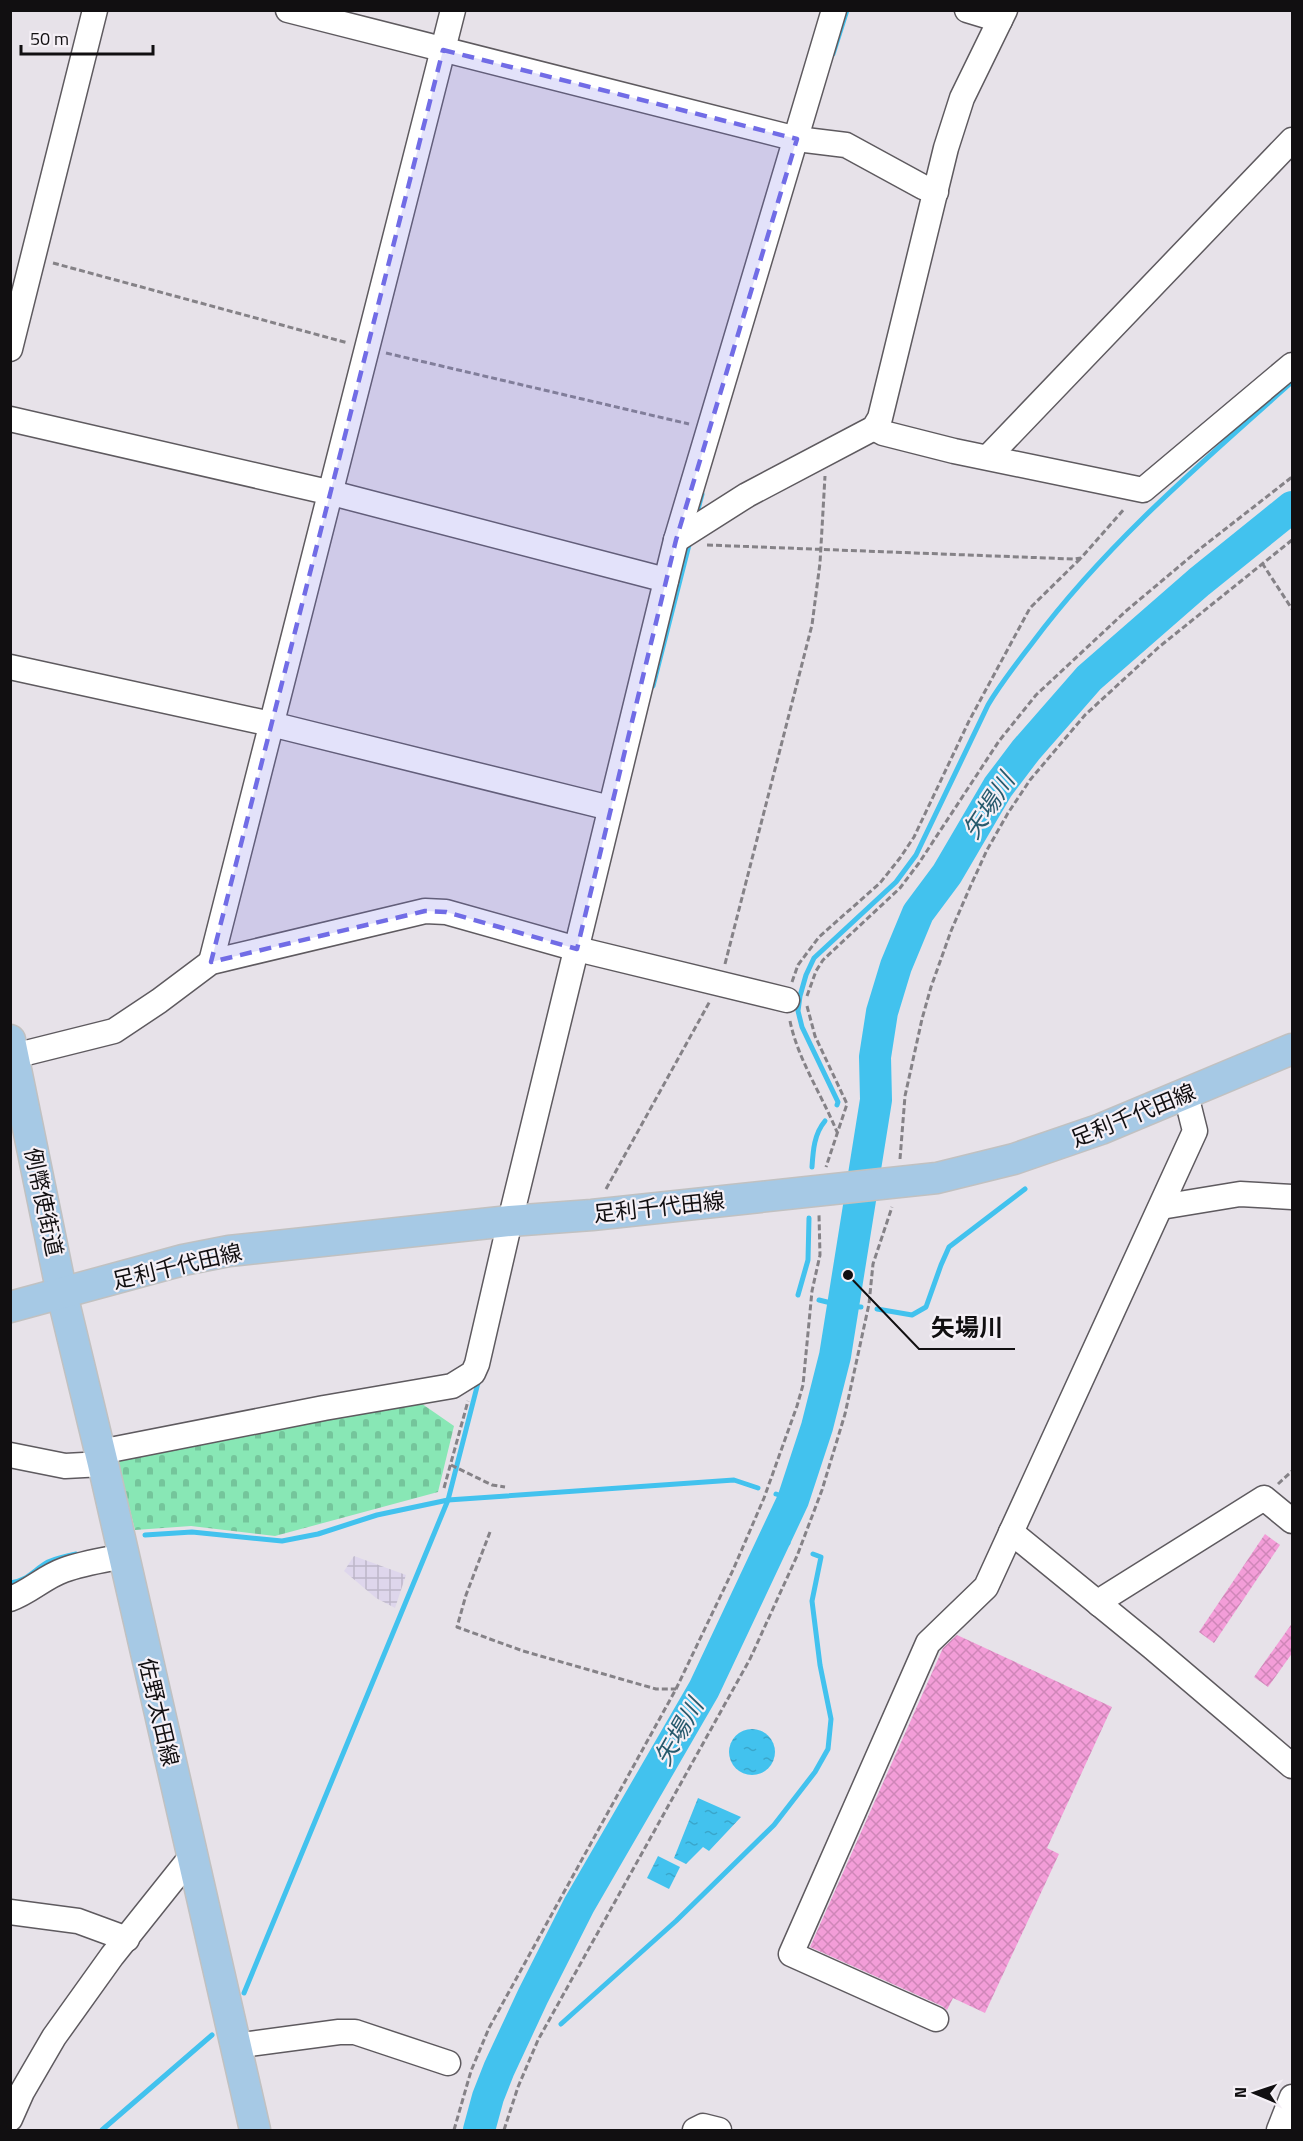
<svg xmlns="http://www.w3.org/2000/svg" width="1303" height="2141" viewBox="0 0 1303 2141" font-family="'Titillium Web','Noto Sans JP',sans-serif">
<defs>
<pattern id="industrial-grid" width="8" height="8" patternUnits="userSpaceOnUse" patternTransform="scale(1.5)"><rect width="8" height="8" fill="#ded6ec"/><path d="M0 4h8M4 0v8" fill="none" stroke="#bdb6c9"/></pattern>
<pattern id="cemetery-stones" width="16" height="16" patternUnits="userSpaceOnUse" patternTransform="scale(1.5)"><rect width="16" height="16" fill="#88e7b5"/><path d="M2 7V4a2 2 0 0 1 4 0v3zM10 15v-3a2 2 0 0 1 4 0v3z" fill="#74c59b"/></pattern>
<pattern id="water-ripples" width="26" height="14" patternUnits="userSpaceOnUse" patternTransform="scale(1.5)"><rect width="26" height="14" fill="#42c2ee"/><path d="M2 4q2-2 4 0t4 0M15 11q2-2 4 0t4 0" fill="none" stroke="#39a6cb"/></pattern>
<pattern id="building-cross-hatch" width="8" height="8" patternUnits="userSpaceOnUse" patternTransform="scale(1.5)"><rect width="8" height="8" fill="#f39dd8"/><path d="M0 0l8 8M0 8l8-8" fill="none" stroke="#cf86b8"/></pattern>
</defs>
<rect width="100%" height="100%" fill="#e7e2e9"/>
<path fill="url(#industrial-grid)" d="M354,1556l52,19 -11,33 -19,-10 -32,-27z"/>
<path fill="url(#cemetery-stones)" d="M415,1399l39,27 -16,66 -163,44 -84,-10 -56,4 -19,-75z"/>
<g fill="url(#water-ripples)">
<circle cx="752" cy="1752" r="23"/>
<path d="M698,1798l43,19 -32,34 -6,-4 -17,17 -12,-6z"/>
<path d="M658,1856l22,11 -11,22 -22,-11z"/>
</g>
<g fill="none" stroke-linecap="round" stroke-linejoin="round">
<g stroke="#42c2ee" stroke-width="5">
<path d="M833,54l14,-44"/>
<path d="M696,517l6,-23"/>
<path d="M653,686l37,-145"/>
<path d="M837,1105l1,-3 -36,-75 -4,-16 2,-15 6,-21 8,-17 82,-76 20,-27 72,-150c13,-22 29,-42 45,-63 73,-98 168,-179 259,-260"/>
<path d="M812,1167c1,-16 2,-33 13,-46"/>
<path d="M798,1295l10,-35 1,-42"/>
<path d="M819,1300l24,6 18,1"/>
<path d="M877,1309l35,6 14,-8 15,-42 8,-18 76,-58"/>
<path d="M776,1494l17,6"/>
<path d="M145,1535l47,-3 90,9 36,-7 59,-19 71,-15 286,-20 24,8"/>
<path d="M775,1538l13,5"/>
<path d="M10,1583c16,-1 25,-14 38,-21 9,-4 18,-6 28,-8"/>
<path d="M244,1993l204,-493 31,-121"/>
<path d="M561,2024l115,-103 98,-96 41,-53 13,-23 3,-30 -11,-54 -8,-64 9,-44 -8,-3"/>
<path d="M102,2130l110,-95"/>
</g>
<path stroke="#42c2ee" stroke-width="32" d="M479,2130l9,-33 11,-28 34,-73 46,-91 125,-216 89,-189 24,-73 18,-71 41,-256 -1,-43 7,-45 14,-46 22,-53 29,-39 51,-87 28,-37 63,-72 110,-96 93,-75"/>
</g>
<g fill="url(#building-cross-hatch)">
<path d="M1265,1534l15,11 -66,98 -15,-11z"/>
<path d="M1293,1622v30l-25,35 -14,-10z"/>
<path d="M957,1635l155,72 -65,141 12,6 -74,159 -32,-15 -6,12 -5,-4 -132,-59 133,-299z"/>
</g>
<g fill="none" stroke-linecap="round" stroke-linejoin="round">
<g stroke="#5e5a5f" stroke-width="27">
<g id="minor">
<path d="M288,10l509,129 49,6 77,42 13,5"/>
<path d="M967,10l33,10"/>
<path d="M10,349l85,-339"/>
<path d="M10,419l322,74 334,87"/>
<path d="M874,428l9,5 71,18 189,39 149,-125"/>
<path d="M988,457l304,-317"/>
<path d="M676,540l71,-45 127,-67 6,-10 66,-270 16,-50 43,-88"/>
<path d="M10,667l261,57 339,84"/>
<path d="M211,962l242,-952"/>
<path d="M14,1056l100,-25 45,-30 52,-39 214,-51 21,1 131,37 210,51"/>
<path d="M1161,1207l79,-13 52,3"/>
<path d="M100,1452l224,-44 128,-22 21,-13 4,-9 33,-143 166,-681 158,-530"/>
<path d="M10,1455l55,11 38,-2"/>
<path d="M1011,1532l141,115 140,119"/>
<path d="M10,1599c20,-7 34,-22 54,-29 19,-7 40,-10 60,-14"/>
<path d="M1099,1604l7,-7 158,-99 28,23"/>
<path d="M10,1912l68,9 49,18"/>
<path d="M936,2019l-145,-65 137,-311 58,-56 209,-456 -9,-36"/>
<path d="M235,2046l104,-14h16l93,31"/>
<path d="M10,2119l12,-27 32,-55 58,-81 79,-99"/>
<path d="M695,2130l8,-4 16,4"/>
<path d="M1279,2130l13,-33"/>
</g>
</g>
<g stroke="#c1c1c1" stroke-width="33">
<g id="major">
<path d="M10,1040l52,254 41,170 152,666"/>
<path d="M10,1307l173,-47 46,-9 281,-30 82,-6 345,-37 77,-19 87,-30 191,-80"/>
</g>
</g>
<g stroke="#858287" stroke-width="3" stroke-dasharray="6 3" stroke-linecap="butt">
<path d="M53,263l295,80"/>
<path d="M386,353l303,71"/>
<path d="M707,545l366,14 8,-1 44,-50"/>
<path d="M1262,563l30,46"/>
<path d="M725,964l87,-339 8,-62 5,-87"/>
<path d="M792,982l6,-17 21,-28 61,-54 20,-25 14,-21 55,-116 61,-113 51,-50"/>
<path d="M807,996l9,-25 7,-11 77,-72 19,-25 80,-122 37,-46 90,-84 75,-63 91,-71"/>
<path d="M807,1006l8,30 32,68 -21,63"/>
<path d="M790,1021c8,39 32,74 47,111"/>
<path d="M900,1159l5,-63 17,-77 9,-32 20,-56 20,-46 16,-35 21,-37 22,-33 55,-65 74,-68 133,-107"/>
<path d="M606,1189l104,-188"/>
<path d="M451,1465l41,20 13,2"/>
<path d="M1278,1484l14,-13"/>
<path d="M444,1488l24,-87"/>
<path d="M490,1532l-24,63 -9,32 66,24 133,38h20"/>
<path d="M454,2130l17,-59 18,-43 187,-339 57,-119 31,-72 33,-92 6,-21 9,-94 8,-36 -1,-40"/>
<path d="M504,2130l14,-43 20,-47 212,-381 47,-103 25,-66 23,-76 24,-110 4,-40 19,-57"/>
</g>
<use href="#minor" stroke="#fff" stroke-width="24"/>
<use href="#major" stroke="#a6c9e5" stroke-width="30"/>
</g>
<path fill="#716ce6" fill-opacity="0.2" stroke="#716ce6" stroke-width="4.5" stroke-dasharray="12 8" stroke-linejoin="round" d="M443,50l354,89 -121,401 -99,409 -131,-37 -21,-1 -214,51z"/>
<g text-anchor="middle" stroke-width="4.5" stroke-linejoin="round" paint-order="stroke">
<g font-size="22" fill="#110f11" stroke="#f5f0f6">
<text transform="translate(1133 1115) rotate(-22)" y="8">足利千代田線</text>
<text transform="translate(44 1202) rotate(78)" y="8">例幣使街道</text>
<text transform="translate(659 1207) rotate(-6)" y="8">足利千代田線</text>
<text transform="translate(177 1266) rotate(-13)" y="8">足利千代田線</text>
<text transform="translate(159 1712) rotate(77)" y="8">佐野太田線</text>
</g>
<g font-size="24" font-style="italic" fill="#275a6d" stroke="#f5f0f6">
<text transform="translate(989 806) rotate(-57)" y="8">矢場川</text>
<text transform="translate(679 1732) rotate(-60)" y="8">矢場川</text>
</g>
</g>
<path fill="none" stroke="#110f11" stroke-width="2" d="M848 1275L919 1349H1015"/>
<circle fill="#110f11" stroke="#f5f0f6" stroke-width="2" cx="848" cy="1275" r="6"/>
<g font-size="24" text-anchor="middle" font-weight="bold" fill="#110f11" stroke="#f5f0f6" stroke-width="4.5" stroke-linejoin="round" paint-order="stroke">
<text x="967" y="1336">矢場川</text>
</g>
<rect width="1303" height="2141" fill="none" stroke="#110f11" stroke-width="24"/>
<g transform="translate(1255 2093) rotate(272)" stroke="#f5f0f6" stroke-width="4.5" paint-order="stroke">
<path d="M0-4.5L10 22L0 15L-10 22Z" fill="#110f11"/>
<text y="-9" font-size="16" font-weight="bold" text-anchor="middle" fill="#110f11">N</text>
</g>
<path d="M21 45v9h132v-9" fill="none" stroke="#110f11" stroke-width="3"/>
<text x="30" y="45" font-size="18" fill="#110f11" stroke="#f5f0f6" stroke-width="4.5" paint-order="stroke">50 m</text>
</svg>
